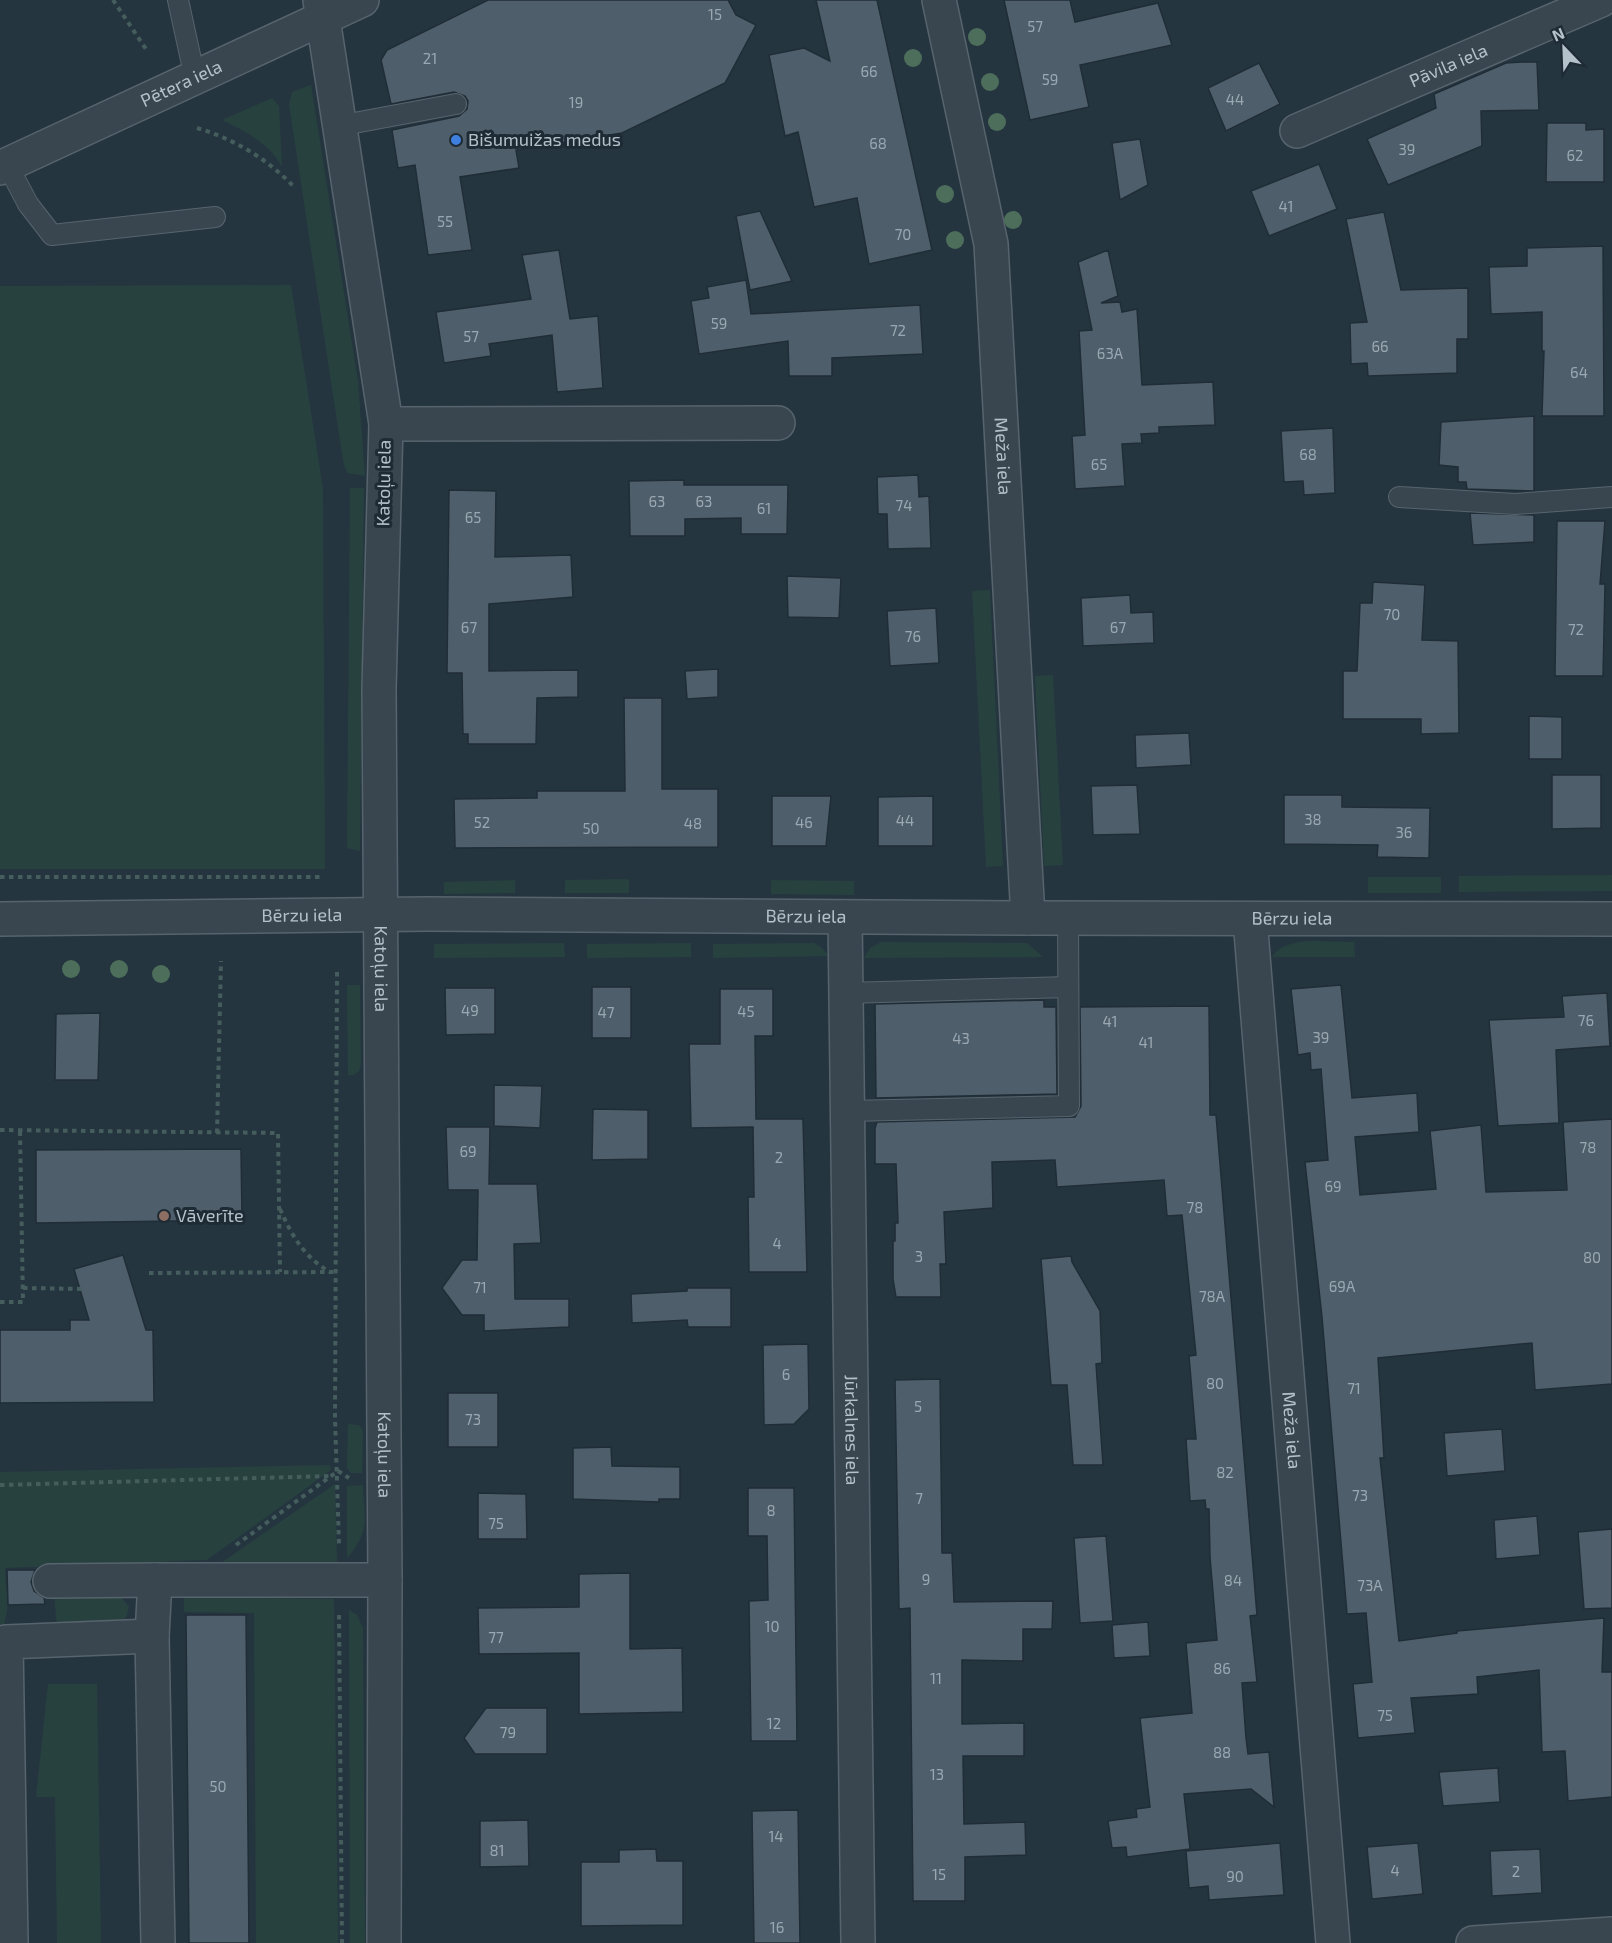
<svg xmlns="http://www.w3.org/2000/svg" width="1612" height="1943" viewBox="0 0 1612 1943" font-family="'Exo 2',sans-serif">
<rect width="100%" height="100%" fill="#253540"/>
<g fill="#27413f">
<path d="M311,85l47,296 7,95 -18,-3 -4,-12 -54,-357 3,-12z"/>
<path d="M272,98l7,8 3,61c-12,-23 -37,-36 -60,-47z"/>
<path d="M291,285l32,204 2,380h-325v-583z"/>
<path d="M350,488h14l-4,363 -13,-3z"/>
<path d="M990,590l13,276 -17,1 -14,-276z"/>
<path d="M1053,675l10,190 -19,1 -9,-190z"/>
<path d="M1612,875v16l-153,1v-16z"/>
<rect x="1368" y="877" width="73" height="16"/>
<path d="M629,879v14h-64v-13z"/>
<path d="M515,880v13l-71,1v-12z"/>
<path d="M771,880l83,1v14l-83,-1z"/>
<path d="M881,942l146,1 16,14 -179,1 6,-10z"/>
<path d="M1354,942l1,15h-83c15,-23 57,-14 82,-15z"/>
<path d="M564,943l1,14 -131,1v-14z"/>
<path d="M691,943v14l-104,1v-14z"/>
<path d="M814,943l8,5 7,8 -116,2v-14z"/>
<path d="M347,985h13l1,79 -2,7 -5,4h-6z"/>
<path d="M348,1424l11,1 4,6 -1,42h-11l-4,-5z"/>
<path d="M330,1465l1,5 -124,90 -202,8 3,37 -5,26h-3v-159z"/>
<path d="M335,1484l2,80 -122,3z"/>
<path d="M363,1485c1,35 8,45 -16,73v-72z"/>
<path d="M116,1591l13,16 -3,11 -9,7 -60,2 -3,-33z"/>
<path d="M184,1597l150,2 4,344h-82l-2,-330 -70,-1z"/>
<path d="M349,1610l8,5 6,13 2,315h-15z"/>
<path d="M48,1684h49l4,259h-44l-2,-146h-19z"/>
</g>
<g fill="#4e5f6b" stroke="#202d37" stroke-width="1.5">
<path d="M488,0h240l8,15 20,10 -31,58 -103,50 -106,17 3,18 -59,9 12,73 -44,5 -13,-90 -17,3 -6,-38 67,-14 8,-7 1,-8 -3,-5 -11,-4 -63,12 -10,-44 6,-10z"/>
<path d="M816,0h61l55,250 -63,14 -12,-66 -43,9 -16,-75 -13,4 -16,-81 35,-7 26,13z"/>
<path d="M1004,0h66l5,22 83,-19 14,42 -92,20 9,42 -59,13z"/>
<path d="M1522,62h15l2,48 -58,1 1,35 -94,39 -21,-46 69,-31 -2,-14 72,-31z"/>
<path d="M1259,63l21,41 -54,27 -18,-43z"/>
<path d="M1547,123h39v7l18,-1v53h-58z"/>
<path d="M1140,139l8,46 -28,15 -8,-57z"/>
<path d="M1319,164l18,45 -68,27 -18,-45z"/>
<path d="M760,211l32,70 -42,9 -14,-74z"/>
<path d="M1384,212l17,78 67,-2v51h-11v34l-89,3 -1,-13 -16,1 -1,-41 17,-1 -21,-103z"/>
<path d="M1603,246l1,170h-62l2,-65h-2v-39l-51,2 -2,-47 38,-1v-18z"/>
<path d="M559,250l11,69 28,-3 5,72 -46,4 -5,-57 -63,9 2,12 -47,7 -8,-51 95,-13 -9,-44z"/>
<path d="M1108,250l10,46 -17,7 19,-1 2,10 15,-3 5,76 71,-3 2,43 -56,2v6l-18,1 1,9 -20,1 3,42 -50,3 -3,-53 13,-1 -6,-104 13,-1 -14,-68z"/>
<path d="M746,280l5,34 169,-9 3,49 -91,4v18h-43l-1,-35 -89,13 -8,-53 18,-3 -2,-11z"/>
<path d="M1534,416v75l-67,-2 -1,-7h-8v-15l-19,-2 2,-43z"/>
<path d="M1333,428l2,65 -31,2 -1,-14 -19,1 -3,-51z"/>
<path d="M918,475l1,22 10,-1 2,52 -43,1 -1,-35h-9l-1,-37z"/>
<path d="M684,480v5h104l-1,49h-46v-16l-56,1v17h-55l-1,-55z"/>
<path d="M449,490l47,1 -1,66 76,-2 2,42 -84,7v67l89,-1v27l-41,1 -1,46h-68v-10h-5l-1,-61h-15z"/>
<path d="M1470,513l64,2v27l-61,3z"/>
<path d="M1557,521h48l-5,63h5l-2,92h-48z"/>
<path d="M787,576l54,2 -2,40 -51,-1z"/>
<path d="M1373,582l52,3 -3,55 36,1 1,92 -38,1v-15h-78v-48h14l3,-68h12z"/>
<path d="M1130,595l1,18 22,-1 1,31 -71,3 -2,-48z"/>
<path d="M936,608l3,55 -49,3 -3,-55z"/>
<path d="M718,669v28l-31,2 -2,-28z"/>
<path d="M624,698h38v91h56v58l-263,1 -1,-49 83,-1v-7h88z"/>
<path d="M1529,716l33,1v42h-33z"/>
<path d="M1189,733l2,32 -55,3 -1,-33z"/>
<path d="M1552,775h49v53l-49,1z"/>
<path d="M1137,785l3,49 -47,1 -2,-49z"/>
<path d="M1284,795h58v12l88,1 -1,50 -52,-1 1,-12 -94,-1z"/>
<path d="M772,796h59l-5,50h-54z"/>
<path d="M933,796v50h-55v-49z"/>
<path d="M1341,985l11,113 65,-5 2,39 -64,5 5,58 76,-6 -6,-58 51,-6 5,67 81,-2 -4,-68 49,-3v265l-77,6 -3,-47 -154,15 6,100h-4l19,183 58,-8v-2l147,-13 -2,54h10v125l-44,4 -3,-50 -23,1 -3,-82 -62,7 1,17 -67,4 4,35 -57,5 -5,-54 19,-2 -6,-69 -19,1 -25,-297 -17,-155 23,-2 -7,-91 -10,1 -1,-17 -12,2 -7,-66z"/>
<rect x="592" y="987" width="39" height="51"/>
<path d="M445,988h50v46l-49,1z"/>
<path d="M720,989h53v47h-18l1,83h47l4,153h-58l-1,-75h6l-1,-70 -62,1 -2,-84h31z"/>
<path d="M1607,993l3,53 -54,4 3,73 -61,3 -9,-106 75,-3 -2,-21z"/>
<path d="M1044,1000v7h12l1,87 -181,4 -1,-94z"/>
<path d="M1209,1006l1,109h6l41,500 -7,1 7,66 -15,1 4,55 2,16 21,-2 5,55 -23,-18 -67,5 6,55 -63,8 -1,-10 -14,1 -4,-27 29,-4 -1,-8 14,-2 -10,-89 52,-5 -6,-70 31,-3 -7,-83 -1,-48h-3l-1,-9 -15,1 -4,-62h10l-7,-83 7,-1 -14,-140 -15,1 -3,-36 -107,7 -2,-27 -63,2 1,46 -49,4 2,52h-6l1,33h-45l-3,-18v-38h2v-18h3l-2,-59h-21v-36l2,-6 198,-5 6,-11 -1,-99z"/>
<path d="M100,1013l-2,67h-43l1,-66z"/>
<path d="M494,1085l48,1 -2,42 -46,-2z"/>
<path d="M593,1109l55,1v49l-56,1z"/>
<path d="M446,1127h44l-1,57h48l4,59 -27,1 1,55h54v28l-85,4v-16h-22l-20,-27 20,-28h15l1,-70h-30z"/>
<path d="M241,1149l1,71 -206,3v-73z"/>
<path d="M123,1255l23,75h7l1,72 -154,1v-73h70v-10h19l-15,-51z"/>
<path d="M1071,1256l1,6 28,49 2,52 -6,1 7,101h-30l-6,-80h-16l-10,-126z"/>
<path d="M687,1288h44v39h-43l-1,-7 -55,3 -1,-29 56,-3z"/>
<path d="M808,1344l1,65 -15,15 -30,1 -1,-80z"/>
<path d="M940,1379l2,174h10l2,49 99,-1 -1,28h-29v32l-61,-1v64l62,-1v33h-61l1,68 61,-2 1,33 -61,2v44h-52l-3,-293 -11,1 -4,-229z"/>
<rect x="448" y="1393" width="50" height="54"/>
<path d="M1502,1429l3,42 -58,5 -3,-43z"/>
<path d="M611,1447l1,19 68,1v32h-21v3l-86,-3v-51z"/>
<path d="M748,1488h46l3,253h-46l-2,-140 19,-1 -1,-64h-19z"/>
<path d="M478,1493l48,1 1,45h-49z"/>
<path d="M1537,1516l3,39 -44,4 -2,-39z"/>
<path d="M1612,1529v79l-28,1 -6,-77z"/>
<path d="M1106,1536l7,85 -33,2 -6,-85z"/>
<path d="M7,1570h28l-4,12 3,9 10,7 1,6 -37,1z"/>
<path d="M630,1573v76l52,-1 1,64 -104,2v-61l-100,1 -1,-46 101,-1v-33z"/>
<path d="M186,1615h60l3,328h-60z"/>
<path d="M1148,1622l2,34 -36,2 -2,-33z"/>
<path d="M486,1708h61v46h-72l-11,-16z"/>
<path d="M1498,1768l2,34 -57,4 -4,-34z"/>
<path d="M798,1810l2,133h-46l-2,-132z"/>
<path d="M528,1820l1,46 -49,1v-46z"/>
<path d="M1280,1843l4,52 -75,5 -1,-14 -19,2 -3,-37z"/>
<path d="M1418,1843l5,51 -51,5 -5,-52z"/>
<path d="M656,1849l1,12h26v64l-102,1v-64h38v-12z"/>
<path d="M1540,1849l2,44 -50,3 -2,-45z"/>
</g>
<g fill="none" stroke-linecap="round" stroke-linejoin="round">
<g stroke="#57646d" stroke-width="22">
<g id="service">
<path d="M178,0l17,78"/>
<path d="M338,126l118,-22"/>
<path d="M7,164l21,40 24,31 163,-18"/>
<path d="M1399,497l116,7 97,-7"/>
<path d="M845,993l223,-6"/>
<path d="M848,1111l221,-5 -1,-188"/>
</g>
</g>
<g stroke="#57646d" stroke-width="36">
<g id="minor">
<path id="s1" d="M320,0l66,424 -7,265 6,891 -1,363"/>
<path id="s2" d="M939,0l52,244 37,674"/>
<path id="s3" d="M1297,131l304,-131"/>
<path id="s4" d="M0,168l362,-168"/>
<path d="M386,424l392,-1"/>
<path id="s5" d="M845,917l13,1026"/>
<path id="s6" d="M0,919l427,-5 601,4 584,1"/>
<path id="s7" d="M1250,919l83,1024"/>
<path d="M50,1581l105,-1"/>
<path d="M11,1943l-5,-301 146,-6"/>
<path d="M158,1943l-6,-307 3,-56h230"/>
<path d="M1473,1943l139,-9"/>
</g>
</g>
<g stroke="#455d5c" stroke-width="4" stroke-dasharray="4.5 4.5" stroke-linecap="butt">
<path d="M113,0l35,52"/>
<path d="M197,128c37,11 71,31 98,60"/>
<path d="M0,877h323"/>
<path d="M337,972l-2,446 4,127"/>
<path d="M0,1130l278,3 2,139"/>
<path d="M217,1133l4,-172"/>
<path d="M280,1209c12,27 24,48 50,63"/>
<path d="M149,1273l187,-1"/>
<path d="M23,1288l62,1"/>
<path d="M0,1302h23l-3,-172"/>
<path d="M0,1485l330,-9"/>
<path d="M236,1545l102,-74 11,7"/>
<path d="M339,1615l3,328"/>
</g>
<use href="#service" stroke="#394650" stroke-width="20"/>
<use href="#minor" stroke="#394650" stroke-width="33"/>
</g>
<g fill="#4c6e5a">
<circle cx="977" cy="37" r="9"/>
<circle cx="913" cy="58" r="9"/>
<circle cx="990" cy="82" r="9"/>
<circle cx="997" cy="122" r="9"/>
<circle cx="945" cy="194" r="9"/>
<circle cx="1013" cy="220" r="9"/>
<circle cx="955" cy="240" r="9"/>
<circle cx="71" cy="969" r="9"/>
<circle cx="119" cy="969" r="9"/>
<circle cx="161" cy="974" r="9"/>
</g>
<circle fill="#3f7fe0" stroke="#1e2b35" stroke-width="2" cx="456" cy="140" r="6"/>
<circle fill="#8d6e63" stroke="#1e2b35" stroke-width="2" cx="164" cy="1216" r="6"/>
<g text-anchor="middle" stroke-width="6" stroke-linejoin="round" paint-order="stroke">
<g font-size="15" fill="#9ba8b2">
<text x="715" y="20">15</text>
<text x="1035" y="32">57</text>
<text x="430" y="64">21</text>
<text x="869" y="77">66</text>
<text x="1050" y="85">59</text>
<text x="1235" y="105">44</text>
<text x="576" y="108">19</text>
<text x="878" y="149">68</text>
<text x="1407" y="155">39</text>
<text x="1575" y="161">62</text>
<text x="1286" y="212">41</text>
<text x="445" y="227">55</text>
<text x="903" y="240">70</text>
<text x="719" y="329">59</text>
<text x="898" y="336">72</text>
<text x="471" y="342">57</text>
<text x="1380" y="352">66</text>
<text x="1110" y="359">63A</text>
<text x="1579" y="378">64</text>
<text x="1308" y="460">68</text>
<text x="1099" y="470">65</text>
<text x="657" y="507">63</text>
<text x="704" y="507">63</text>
<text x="904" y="511">74</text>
<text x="764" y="514">61</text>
<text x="473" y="523">65</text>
<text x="1392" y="620">70</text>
<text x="469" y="633">67</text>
<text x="1118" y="633">67</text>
<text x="1576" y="635">72</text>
<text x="913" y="642">76</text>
<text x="1313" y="825">38</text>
<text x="905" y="826">44</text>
<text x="482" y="828">52</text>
<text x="804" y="828">46</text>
<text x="693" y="829">48</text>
<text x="591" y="834">50</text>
<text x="1404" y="838">36</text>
<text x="470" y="1016">49</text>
<text x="746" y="1017">45</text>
<text x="606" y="1018">47</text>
<text x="1586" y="1026">76</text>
<text x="1110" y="1027">41</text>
<text x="1321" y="1043">39</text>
<text x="961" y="1044">43</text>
<text x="1146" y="1048">41</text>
<text x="1588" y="1153">78</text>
<text x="468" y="1157">69</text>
<text x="779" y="1163">2</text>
<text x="1333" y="1192">69</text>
<text x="1195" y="1213">78</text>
<text x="777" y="1249">4</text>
<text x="919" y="1262">3</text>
<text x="1592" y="1263">80</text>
<text x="1342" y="1292">69A</text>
<text x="480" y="1293">71</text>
<text x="1212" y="1302">78A</text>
<text x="786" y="1380">6</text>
<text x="1215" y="1389">80</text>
<text x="1354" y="1394">71</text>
<text x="918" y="1412">5</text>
<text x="473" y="1425">73</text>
<text x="1225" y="1478">82</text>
<text x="1360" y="1501">73</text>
<text x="919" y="1504">7</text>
<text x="771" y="1516">8</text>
<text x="496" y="1529">75</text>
<text x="926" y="1585">9</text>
<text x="1233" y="1586">84</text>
<text x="1370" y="1591">73A</text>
<text x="772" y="1632">10</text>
<text x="496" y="1643">77</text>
<text x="1222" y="1674">86</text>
<text x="936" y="1684">11</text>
<text x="1385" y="1721">75</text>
<text x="774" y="1729">12</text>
<text x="508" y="1738">79</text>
<text x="1222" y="1758">88</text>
<text x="937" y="1780">13</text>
<text x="218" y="1792">50</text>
<text x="776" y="1842">14</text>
<text x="497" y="1856">81</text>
<text x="1395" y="1876">4</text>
<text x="1516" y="1877">2</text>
<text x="939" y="1880">15</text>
<text x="1235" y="1882">90</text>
<text x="777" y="1933">16</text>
</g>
<g font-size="18" fill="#b5c1ca" stroke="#1e2b35">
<text dy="6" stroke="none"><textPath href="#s3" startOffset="165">Pāvila iela</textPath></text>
<text dy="6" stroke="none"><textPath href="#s4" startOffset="200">Pētera iela</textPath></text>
<text dy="6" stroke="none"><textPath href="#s2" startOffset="462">Meža iela</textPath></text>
<text transform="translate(384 483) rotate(-89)" y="6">Katoļu iela</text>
<text dy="6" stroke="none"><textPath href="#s6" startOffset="302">Bērzu iela</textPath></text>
<text dy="6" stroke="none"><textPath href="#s6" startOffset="806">Bērzu iela</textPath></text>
<text dy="6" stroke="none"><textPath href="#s6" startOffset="1292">Bērzu iela</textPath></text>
<text dy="6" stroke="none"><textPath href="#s1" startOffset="974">Katoļu iela</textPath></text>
<text dy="6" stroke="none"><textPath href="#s5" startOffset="513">Jūrkalnes iela</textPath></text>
<text dy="6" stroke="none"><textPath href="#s7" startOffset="513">Meža iela</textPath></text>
<text dy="6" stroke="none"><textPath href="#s1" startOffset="1460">Katoļu iela</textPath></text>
</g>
<g font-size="18" fill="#b5c1ca" stroke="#1e2b35" text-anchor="start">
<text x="468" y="146">Bišumuižas medus</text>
<text x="176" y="1222">Vāverīte</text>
</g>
</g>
<g transform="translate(1564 48) rotate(337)" stroke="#1e2b35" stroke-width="4.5" paint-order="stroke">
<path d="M0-4.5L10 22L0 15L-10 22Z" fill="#b5c1ca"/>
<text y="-9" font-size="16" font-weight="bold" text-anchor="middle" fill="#b5c1ca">N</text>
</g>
</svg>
